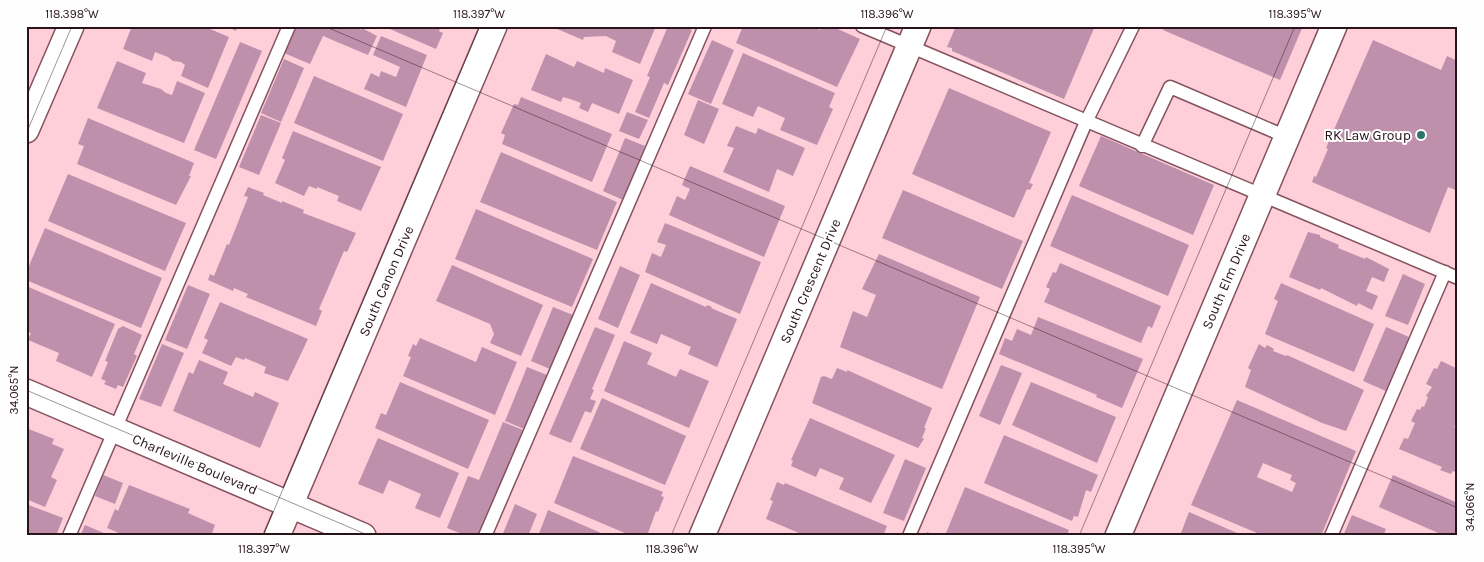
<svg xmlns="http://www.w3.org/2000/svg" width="1484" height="562" viewBox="0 0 1484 562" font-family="Karla,sans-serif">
<rect width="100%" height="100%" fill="#feced9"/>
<g fill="#bf90ac" fill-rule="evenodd">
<path d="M132,26h71l26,11 -21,51 -27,-12 4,-11 -4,-3 -8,-1 -5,-4 -13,-5 -3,9 -29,-12z"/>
<path d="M226,26h12l-2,5z"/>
<path d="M296,26h57l8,4 1,-2 15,8 -9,19 -45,-19 -13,28 -26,-11z"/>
<path d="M383,26h58l-2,5 4,2 -7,16z"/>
<path d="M556,26h100l-16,38 -28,-12 4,-11 -10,-5 -22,1 -1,3 -28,-12z"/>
<path d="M668,26h15l9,4 -24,55 -4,-2 -15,35 -14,-6 15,-35 -3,-1z"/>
<path d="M743,26h68l9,4 2,-4h9l29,13 -23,48 -101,-44z"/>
<path d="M956,26h139l-31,73 -112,-48v-3l-5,-1z"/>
<path d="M1165,26h138l-23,54 -117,-50z"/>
<path d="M381,36l46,19 -21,52 -42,-18 7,-16 8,4 2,-6 15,6 4,-10 -27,-12z"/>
<path d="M712,40l22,10 -23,54 -23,-10z"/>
<path d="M1373,40l68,30 6,-14 11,5v130l-10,-4 -18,46 -118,-51 2,-6 2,1 12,-28 -2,-1z"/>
<path d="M240,42l22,9 -46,108 -22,-9z"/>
<path d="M743,53l92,40 -6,14 4,2 -16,36 -37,-15 5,-12 -27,-12 -5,11 -31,-13z"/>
<path d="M546,54l28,13 3,-6 27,12 1,-5 28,12 -14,34 -27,-11 -4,9 -9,-4 2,-5 -8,-3 -10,-3 -2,5 -30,-12z"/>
<path d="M284,59l20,9 -23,54 -20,-9z"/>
<path d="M117,61l29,12 -4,10 19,6 5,4 6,2 5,-14 28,12 -21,50 -87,-35z"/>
<path d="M314,76l89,38 -20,47 -89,-38z"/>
<path d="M949,88l102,44 -22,51 4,1 -3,6 -3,-1 -13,29 -102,-44z"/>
<path d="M521,97l91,37 -20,48 -90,-38 3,-9 -4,-2 13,-29 4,1z"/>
<path d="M698,100l21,9 -15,35 -20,-9z"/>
<path d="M627,112l21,8 -9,19 -20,-8z"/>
<path d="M261,115l20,8 -22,52 -20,-8z"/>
<path d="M88,118l106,45 -5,13h2l-15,29 -99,-41 7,-18 -6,-2z"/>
<path d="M736,126l20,8 2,-6 47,20 -12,28 -16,-7 -8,23 -46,-20 11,-24 -7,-2z"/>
<path d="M293,131l88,36 -20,44 -24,-10 2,-5 -22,-9v2l-8,-3 -5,10 -29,-13 10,-23 -3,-2z"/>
<path d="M1101,136l113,49 -21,50 -114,-49z"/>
<path d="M625,138l20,8 -22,54 -20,-9z"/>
<path d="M501,152l116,50 -20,48 -117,-48z"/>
<path d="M690,166l95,40 -21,51 -95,-42 8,-19 8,4 5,-11 -8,-4z"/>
<path d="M68,174l118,49 -21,48 -117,-50z"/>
<path d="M248,187l16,6 -1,2 19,8v-2l22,9 -1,3 53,20 -9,19 -3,-1 -25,58 3,2 -6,15 -70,-29 2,-3 -14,-6 -1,3 -25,-11 2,-6 4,2 13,-32 2,1 19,-48 -4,-1z"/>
<path d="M903,190l120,51 -21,48 -120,-51z"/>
<path d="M1072,195l117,50 -21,51 -118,-50z"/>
<path d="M476,209l117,50 -21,48 -117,-48z"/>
<path d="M665,223l96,39 -21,52 -95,-42 7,-19 9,4 5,-12 -9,-3z"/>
<path d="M45,228l117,50 -21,50 -115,-48v-7z"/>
<path d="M1308,232l12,3v2l19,8 -1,3 27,11 1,-2 23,12 -5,13 -12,-5 -6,14 12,5 -6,14 -14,-7 -1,3 -36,-18 -1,2 -31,-13z"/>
<path d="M879,254l101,43 -38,92 -102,-42 13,-36 14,6 9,-22 -14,-6z"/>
<path d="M1060,263l101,43 -9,22 -4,-2 -7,17 -97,-41 6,-13 -4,-2 7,-15 3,1z"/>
<path d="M452,265l91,40 -22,51 -31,-13 4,-9 -4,-10 -54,-23z"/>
<path d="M620,266l20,9 -22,53 -20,-9z"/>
<path d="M1403,274l22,10 -17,41 -23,-9z"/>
<path d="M651,283l55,24 1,-2 5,2 -1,1 26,11 -20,48 -29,-13 3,-7 -30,-13 -4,10 -27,-11z"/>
<path d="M1281,283l93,41 -20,48 -89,-38 13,-33 -4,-2z"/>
<path d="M188,285l22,9 -23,55 -22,-9z"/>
<path d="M26,286l89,38 -23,53 -36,-16 3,-8 -31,-13 3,-7 -5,-2z"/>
<path d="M220,302l88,37 -20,42 -24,-8 2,-6 -21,-9 -1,2 -8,-3 -5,9 -29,-13 6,-13 -4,-2z"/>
<path d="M553,307l20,8 -23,54 -19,-8z"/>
<path d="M1038,317l105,42 -21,49 -26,-11 1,-2 -98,-41 6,-16 7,3 5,-12 14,6z"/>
<path d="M123,326l19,9 -8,19 3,2 -14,31 -5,-2 -2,4 -12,-5 2,-3 -5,-2 7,-17 -3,-1 13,-32z"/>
<path d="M595,327l20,8 -23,54 2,1 -4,9 6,2 -5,12 -6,-2 -14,32 -22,-9z"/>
<path d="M1386,327l23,10 -23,54 -23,-10z"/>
<path d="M420,338l56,24 6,-15 35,15 -22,53 -92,-39 8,-19 -3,-1 5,-12 3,2z"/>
<path d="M624,341l28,12 -5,11 29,13 4,-8 29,12 -20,47 -85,-37z"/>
<path d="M162,344l22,9 -23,54 -22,-8z"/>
<path d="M1259,344l6,4 2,-3 7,4 -1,2 13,5 1,-1 77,35 -18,41 -24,-8 -77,-36 6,-17 -3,-2z"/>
<path d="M199,360l29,12 -5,12 30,13 2,-5 24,11 -19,45 -87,-37 16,-39 4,2z"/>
<path d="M1441,361l17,8v49l-4,9 4,2v44l-5,-2 -2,3 -11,-4 2,-3 -43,-18 5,-11 4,1 7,-16 -4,-2 6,-12 3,1 2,-4 2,1 4,-10 -2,-1 6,-9 -6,-3 8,-16 3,1z"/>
<path d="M1001,365l21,8 -22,52 -21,-9z"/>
<path d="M527,367l20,8 -23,54 -19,-8z"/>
<path d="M837,368l10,4v-2l85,38 -8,20h2l-4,10 2,1 -6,9 -106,-45 9,-26 3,-1 8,3z"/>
<path d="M400,382l89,38 -21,49 -93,-41 6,-15 5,2z"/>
<path d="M1031,382l85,35 -19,46 -85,-38z"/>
<path d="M602,398l84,38 -21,49 -85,-36z"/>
<path d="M1237,400l119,51 -35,85h-57l-73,-31zM1263,463l29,12 -2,5 6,3 -4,9 -35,-15z"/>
<path d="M810,418l85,37 -24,48 -32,-14 5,-11 -24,-10 -4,9 -25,-11 2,-5 -2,-1z"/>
<path d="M503,422l20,8 -43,106h-13l-20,-8 21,-52 11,4z"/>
<path d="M26,428l28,11 -2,5 12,5 -13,28 6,3 -12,27 -19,-8z"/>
<path d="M1004,435l94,40 -7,17 -5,-2 -8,27 -4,-1 -2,5 -88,-38z"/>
<path d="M378,438l81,35 -19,45 -25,-10 6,-14 -32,-14 -6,14 -25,-10z"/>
<path d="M573,456l90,36 -2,4 3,1 -6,15 -2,-1 -9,25h-15l-78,-33z"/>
<path d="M905,459l21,9 -22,53 -21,-8z"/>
<path d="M103,475l20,8 -8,21 -20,-8z"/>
<path d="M1393,475l65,28v33h-13l-66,-29z"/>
<path d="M777,482l7,3 1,-2 102,43 -4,10h-77l-40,-17 7,-18 -3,-1z"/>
<path d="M129,485l61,24 -2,4 27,12 -4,11h-85l-19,-8 8,-19 3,2z"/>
<path d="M965,487l104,43 -2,6h-114l-7,-3z"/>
<path d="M26,504l37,14 -7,18h-30z"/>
<path d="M515,504l22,10 -9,22h-26z"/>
<path d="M548,510l60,26h-70z"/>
<path d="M1189,512l55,24h-56l-7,-3z"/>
<path d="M1352,515l34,14 -3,7h-40z"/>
<path d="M85,525l21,9 -1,2h-25z"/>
<path d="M927,532l10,4h-12z"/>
</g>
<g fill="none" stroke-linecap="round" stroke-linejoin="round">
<g stroke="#84525f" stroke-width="15">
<g id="service">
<path d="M862,26l596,252"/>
<path d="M1142,146l28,-59 117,50"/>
<path d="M69,536l220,-510"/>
<path d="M485,536l220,-510"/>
<path d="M909,536l177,-414 47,-96"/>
<path d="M1331,536l114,-264"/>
</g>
</g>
<g stroke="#84525f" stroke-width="28">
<g id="minor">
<path d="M26,130l45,-104"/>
<path d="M26,392l337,144"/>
<path d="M277,536l217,-510"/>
<path d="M702,536l216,-510"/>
<path d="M1118,536l216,-510"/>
</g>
</g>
<use href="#service" stroke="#fff" stroke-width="12"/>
<use href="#minor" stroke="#fff" stroke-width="25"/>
</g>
<path fill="none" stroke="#271319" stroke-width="1" stroke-opacity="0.45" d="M324,26l1134,482M26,134l46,-108M26,390l344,146M263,536l217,-510M671,536l216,-510M1079,536l216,-510"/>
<circle fill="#2d746a" stroke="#fefefe" stroke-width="2" cx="1421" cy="135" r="5"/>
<g text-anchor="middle" stroke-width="4" stroke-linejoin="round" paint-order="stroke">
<g font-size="14" fill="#271319" stroke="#fefefe" text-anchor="end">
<text x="1411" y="140">RK Law Group</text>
</g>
<g font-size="14" fill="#271319" stroke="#fefefe">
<text transform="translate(386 281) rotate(-67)" y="5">South Canon Drive</text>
<text transform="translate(810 281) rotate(-67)" y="5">South Crescent Drive</text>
<text transform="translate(1226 281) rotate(-67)" y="5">South Elm Drive</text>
<text transform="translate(195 464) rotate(23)" y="5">Charleville Boulevard</text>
</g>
</g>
<rect width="1484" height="562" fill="none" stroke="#fefefe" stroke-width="55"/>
<rect x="28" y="28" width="1428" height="506" fill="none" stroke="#271319" stroke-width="2"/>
<g font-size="12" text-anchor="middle" fill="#271319">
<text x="72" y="18">118.398°W</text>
<text x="479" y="18">118.397°W</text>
<text x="887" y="18">118.396°W</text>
<text x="1295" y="18">118.395°W</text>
<text transform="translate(14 390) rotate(-90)" y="4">34.065°N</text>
<text transform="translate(1470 507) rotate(-90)" y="4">34.066°N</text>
<text x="264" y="553">118.397°W</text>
<text x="672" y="553">118.396°W</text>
<text x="1079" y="553">118.395°W</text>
</g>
</svg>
